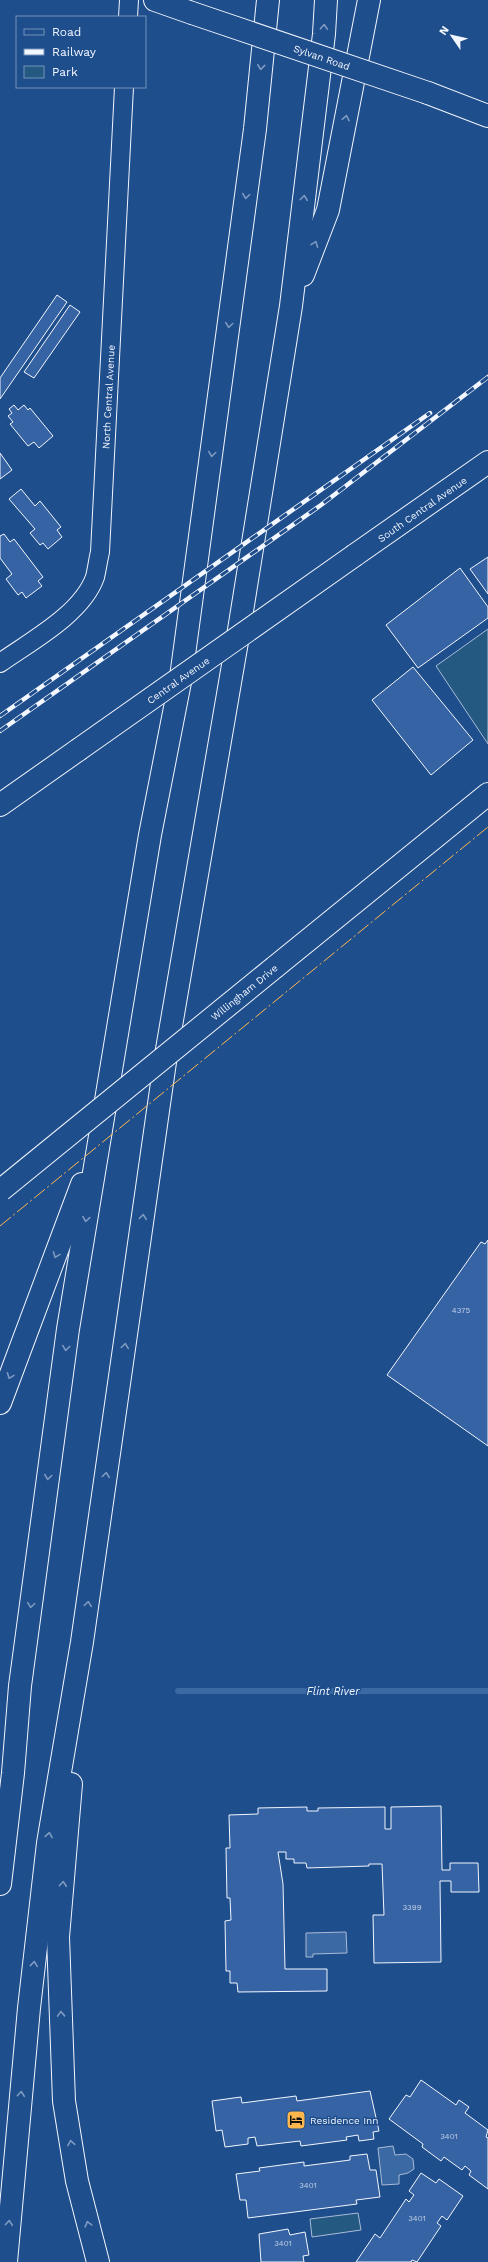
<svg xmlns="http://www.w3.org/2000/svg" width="488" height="2262" viewBox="0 0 488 2262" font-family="'Work Sans',sans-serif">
<rect width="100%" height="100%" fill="#1f4e8c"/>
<g fill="#245a82" stroke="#a8bbd7">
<path d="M488,629v115l-52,-78z"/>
<path d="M358,2213l3,17 -49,7 -2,-18z"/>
</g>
<g fill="#3b69a3" stroke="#a8bbd7">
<path d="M346,1932l1,21 -34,1v3h-7v-24z"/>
<path d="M393,2146l2,9 11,-1 7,5 1,10 -6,4 -9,2v9l-17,1 -4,-37z"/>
</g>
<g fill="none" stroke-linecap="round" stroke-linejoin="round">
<path stroke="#3b69a3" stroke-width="6" d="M178,1691h310"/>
</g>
<g fill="#3563a3" stroke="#f2f6ff">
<path d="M57,295l10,7 -67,97v-21z"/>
<path d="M70,305l10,7 -46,66 -10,-6z"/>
<path d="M14,405l4,5 6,-5 4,5 2,-2 23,28 -14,12 -5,-6 -6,4 -18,-22 3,-2 -5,-6 4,-3 -3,-4z"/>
<path d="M0,453l12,17 -12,9z"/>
<path d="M21,489l14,17 5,-5 21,26 -4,3 5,7 -14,12 -5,-6 -3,2 -10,-12 5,-4 -26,-30z"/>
<path d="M4,534l6,8 4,-3 29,38 -5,4 4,5 -16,12 -4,-6 -4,3 -12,-16 6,-5 -12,-16v-22z"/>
<path d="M488,557v37l-18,-25z"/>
<path d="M460,568l28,39v11l-70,50 -32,-43z"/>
<path d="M413,667l60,73 -42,35 -59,-75z"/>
<path d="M488,1240v206l-101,-71 94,-133 4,2z"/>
<path d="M441,1806l1,64h8v-7h28l1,29h-28v-11h-11l1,81 -67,1 -1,-48h11l-2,-51h-13v2l-62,2 -1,-5h-12v-4h-8v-7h-8l5,32 2,85h42v22l-89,1 -1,-9h-7v-12h-4l-1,-50 6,-1 -1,-22h-3l-1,-50h4l-1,-33 29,-1v-6l49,-1v4h11v-3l67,-1v22h6v-22z"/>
<path d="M421,2080l35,25 3,-5 10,7 -4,6 23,17 -2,7 2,1v51l-19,-14 2,-4 -6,-5 -3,4 -18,-13 -3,4 -19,-14 1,-3 -34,-25 17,-24 4,2z"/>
<path d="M370,2091l9,40 -6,1 1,7 -15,2 -1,-6 -12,2 1,3 -46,6 -1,-5 -43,5 -2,-9 -7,1v6l-23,3 -3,-17 -6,1 -4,-30 29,-4 1,6 54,-7 1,5z"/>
<path d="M367,2154l3,16h6l4,27 -24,3 1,4 -109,14 -2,-18h-6l-4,-26 24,-3 -1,-3 45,-6v4l46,-6v-4z"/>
<path d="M421,2173l15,10 3,-4 24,17 -16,24 -5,-4 -5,7 4,3 -24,36 -5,-2 -1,2h-55l19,-28 5,4 26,-39 3,3 5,-7 -5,-4z"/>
<path d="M288,2229l2,6 15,-3 4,23 -6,1 1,6h-43l-2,-28z"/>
</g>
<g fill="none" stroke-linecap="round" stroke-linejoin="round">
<g stroke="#f2f6ff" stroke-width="20">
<g id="street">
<path d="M128,17l1,-17"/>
<path d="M0,663c31,-22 82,-49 95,-86 2,-8 3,-17 5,-25l24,-465"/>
</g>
</g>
<g stroke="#f2f6ff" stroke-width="24">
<g id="secondary">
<path d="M155,0l37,13"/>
<path d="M428,93l60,23"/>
<path d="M355,555l133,-93"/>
<path d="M0,805l78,-55"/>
<path d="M275,967l213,-173"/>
</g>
</g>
<g stroke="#f2f6ff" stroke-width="24">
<g id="highway">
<path d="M303,275l25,-65 41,-210"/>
<path d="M0,1403l82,-219"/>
<path d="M71,1784l-13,153 6,164 13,80 21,81"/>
<path d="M0,1884l13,-111 7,-87 48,-357 82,-494 31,-158 74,-548 13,-129"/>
<path d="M6,2262l23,-254 19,-165 34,-201 84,-587 72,-419 53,-330 33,-272 2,-34"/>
</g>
</g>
<use href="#street" stroke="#1f4e8c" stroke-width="18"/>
<use href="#secondary" stroke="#1f4e8c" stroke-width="22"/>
<use href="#highway" stroke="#1f4e8c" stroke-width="22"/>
<g stroke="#f2f6ff" stroke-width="4.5">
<g id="rail">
<path d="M0,716l430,-303"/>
<path d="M0,731l321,-226 167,-128"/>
</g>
</g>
<use href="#rail" stroke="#1f4e8c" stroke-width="3" stroke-dasharray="9" stroke-linecap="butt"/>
<g stroke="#f2f6ff" stroke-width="24" stroke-linecap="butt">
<g id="secondary-bridge">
<path d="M192,13l236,80"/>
<path d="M78,750l277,-195"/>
<path d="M1,1190l274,-223"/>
</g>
</g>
<use href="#secondary-bridge" stroke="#1f4e8c" stroke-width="22"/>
<path stroke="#ffb74d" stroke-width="1" stroke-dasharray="14 3 2 3" stroke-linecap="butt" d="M0,1226l488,-399"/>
</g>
<defs><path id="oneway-chevron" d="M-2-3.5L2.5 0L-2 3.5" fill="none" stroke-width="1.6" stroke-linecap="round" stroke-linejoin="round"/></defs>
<g stroke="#7e9ac0">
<use href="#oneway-chevron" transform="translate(324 27) rotate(-87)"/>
<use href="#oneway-chevron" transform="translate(261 67) rotate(96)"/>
<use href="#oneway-chevron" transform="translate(346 118) rotate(-79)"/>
<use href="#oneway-chevron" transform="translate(246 196) rotate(98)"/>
<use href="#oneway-chevron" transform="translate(304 198) rotate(-83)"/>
<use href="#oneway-chevron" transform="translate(315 244) rotate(-69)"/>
<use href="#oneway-chevron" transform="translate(229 325) rotate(98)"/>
<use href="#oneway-chevron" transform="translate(212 454) rotate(98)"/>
<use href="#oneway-chevron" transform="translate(143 1217) rotate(-82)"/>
<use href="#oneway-chevron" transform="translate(86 1219) rotate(99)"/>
<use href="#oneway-chevron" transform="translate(56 1255) rotate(111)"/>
<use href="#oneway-chevron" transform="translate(125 1346) rotate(-82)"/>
<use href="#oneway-chevron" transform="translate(66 1348) rotate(98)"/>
<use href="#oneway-chevron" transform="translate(10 1376) rotate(111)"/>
<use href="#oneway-chevron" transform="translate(106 1475) rotate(-82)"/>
<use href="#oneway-chevron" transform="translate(48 1477) rotate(98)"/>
<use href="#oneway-chevron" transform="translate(88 1604) rotate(-82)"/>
<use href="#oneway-chevron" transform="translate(31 1605) rotate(98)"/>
<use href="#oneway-chevron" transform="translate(49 1835) rotate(-80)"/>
<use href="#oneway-chevron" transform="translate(63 1884) rotate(-85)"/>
<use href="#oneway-chevron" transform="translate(34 1964) rotate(-84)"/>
<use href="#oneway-chevron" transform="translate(61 2014) rotate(-92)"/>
<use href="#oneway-chevron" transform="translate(21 2094) rotate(-85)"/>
<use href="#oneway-chevron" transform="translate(71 2143) rotate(-100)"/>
<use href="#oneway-chevron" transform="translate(9 2223) rotate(-85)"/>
<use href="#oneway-chevron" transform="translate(88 2224) rotate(-105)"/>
</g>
<defs>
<g id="hotel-square" transform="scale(1)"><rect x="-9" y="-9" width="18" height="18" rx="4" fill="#ffb74d" stroke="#1f4e8c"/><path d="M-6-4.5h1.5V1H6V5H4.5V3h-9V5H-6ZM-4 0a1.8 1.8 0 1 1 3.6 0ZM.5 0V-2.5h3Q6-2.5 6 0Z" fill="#111"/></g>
</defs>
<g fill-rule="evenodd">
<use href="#hotel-square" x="296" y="2120"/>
</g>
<g text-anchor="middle" stroke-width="3" stroke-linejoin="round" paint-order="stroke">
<g font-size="8" fill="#c3d1e8">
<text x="461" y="1313">4375</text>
<text x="412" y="1910">3399</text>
<text x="449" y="2139">3401</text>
<text x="308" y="2188">3401</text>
<text x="417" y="2221">3401</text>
<text x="283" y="2246">3401</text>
</g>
<g font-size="10" fill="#f2f6ff" stroke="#1f4e8c">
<text transform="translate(322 57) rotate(19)" y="4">Sylvan Road</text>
<text transform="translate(108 397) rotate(-87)" y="4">North Central Avenue</text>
<text transform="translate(422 509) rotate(-35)" y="4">South Central Avenue</text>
<text transform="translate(178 680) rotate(-35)" y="4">Central Avenue</text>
<text transform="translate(244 992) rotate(-39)" y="4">Willingham Drive</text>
</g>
<g font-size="10" fill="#f2f6ff" stroke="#1f4e8c" text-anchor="start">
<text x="310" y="2124">Residence Inn</text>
</g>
<g font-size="11" font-style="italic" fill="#f2f6ff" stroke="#1f4e8c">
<text x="333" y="1695">Flint River</text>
</g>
</g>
<rect x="16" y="16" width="130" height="72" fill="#1f4e8c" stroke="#7391ba"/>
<rect x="24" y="29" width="20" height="6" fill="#1f4e8c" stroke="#7391ba"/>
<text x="52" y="36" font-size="12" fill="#f2f6ff">Road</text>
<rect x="24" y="49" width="20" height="6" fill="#f2f6ff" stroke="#7391ba"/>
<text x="52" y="56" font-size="12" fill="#f2f6ff">Railway</text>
<rect x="24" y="66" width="20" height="12" fill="#245a82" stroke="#7391ba"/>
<text x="52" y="76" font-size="12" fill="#f2f6ff">Park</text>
<g transform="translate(452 36) rotate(304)" stroke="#1f4e8c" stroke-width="3" paint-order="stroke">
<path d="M0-3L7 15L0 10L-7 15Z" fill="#f2f6ff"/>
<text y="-6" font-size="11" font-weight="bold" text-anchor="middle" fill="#f2f6ff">N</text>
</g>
</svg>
